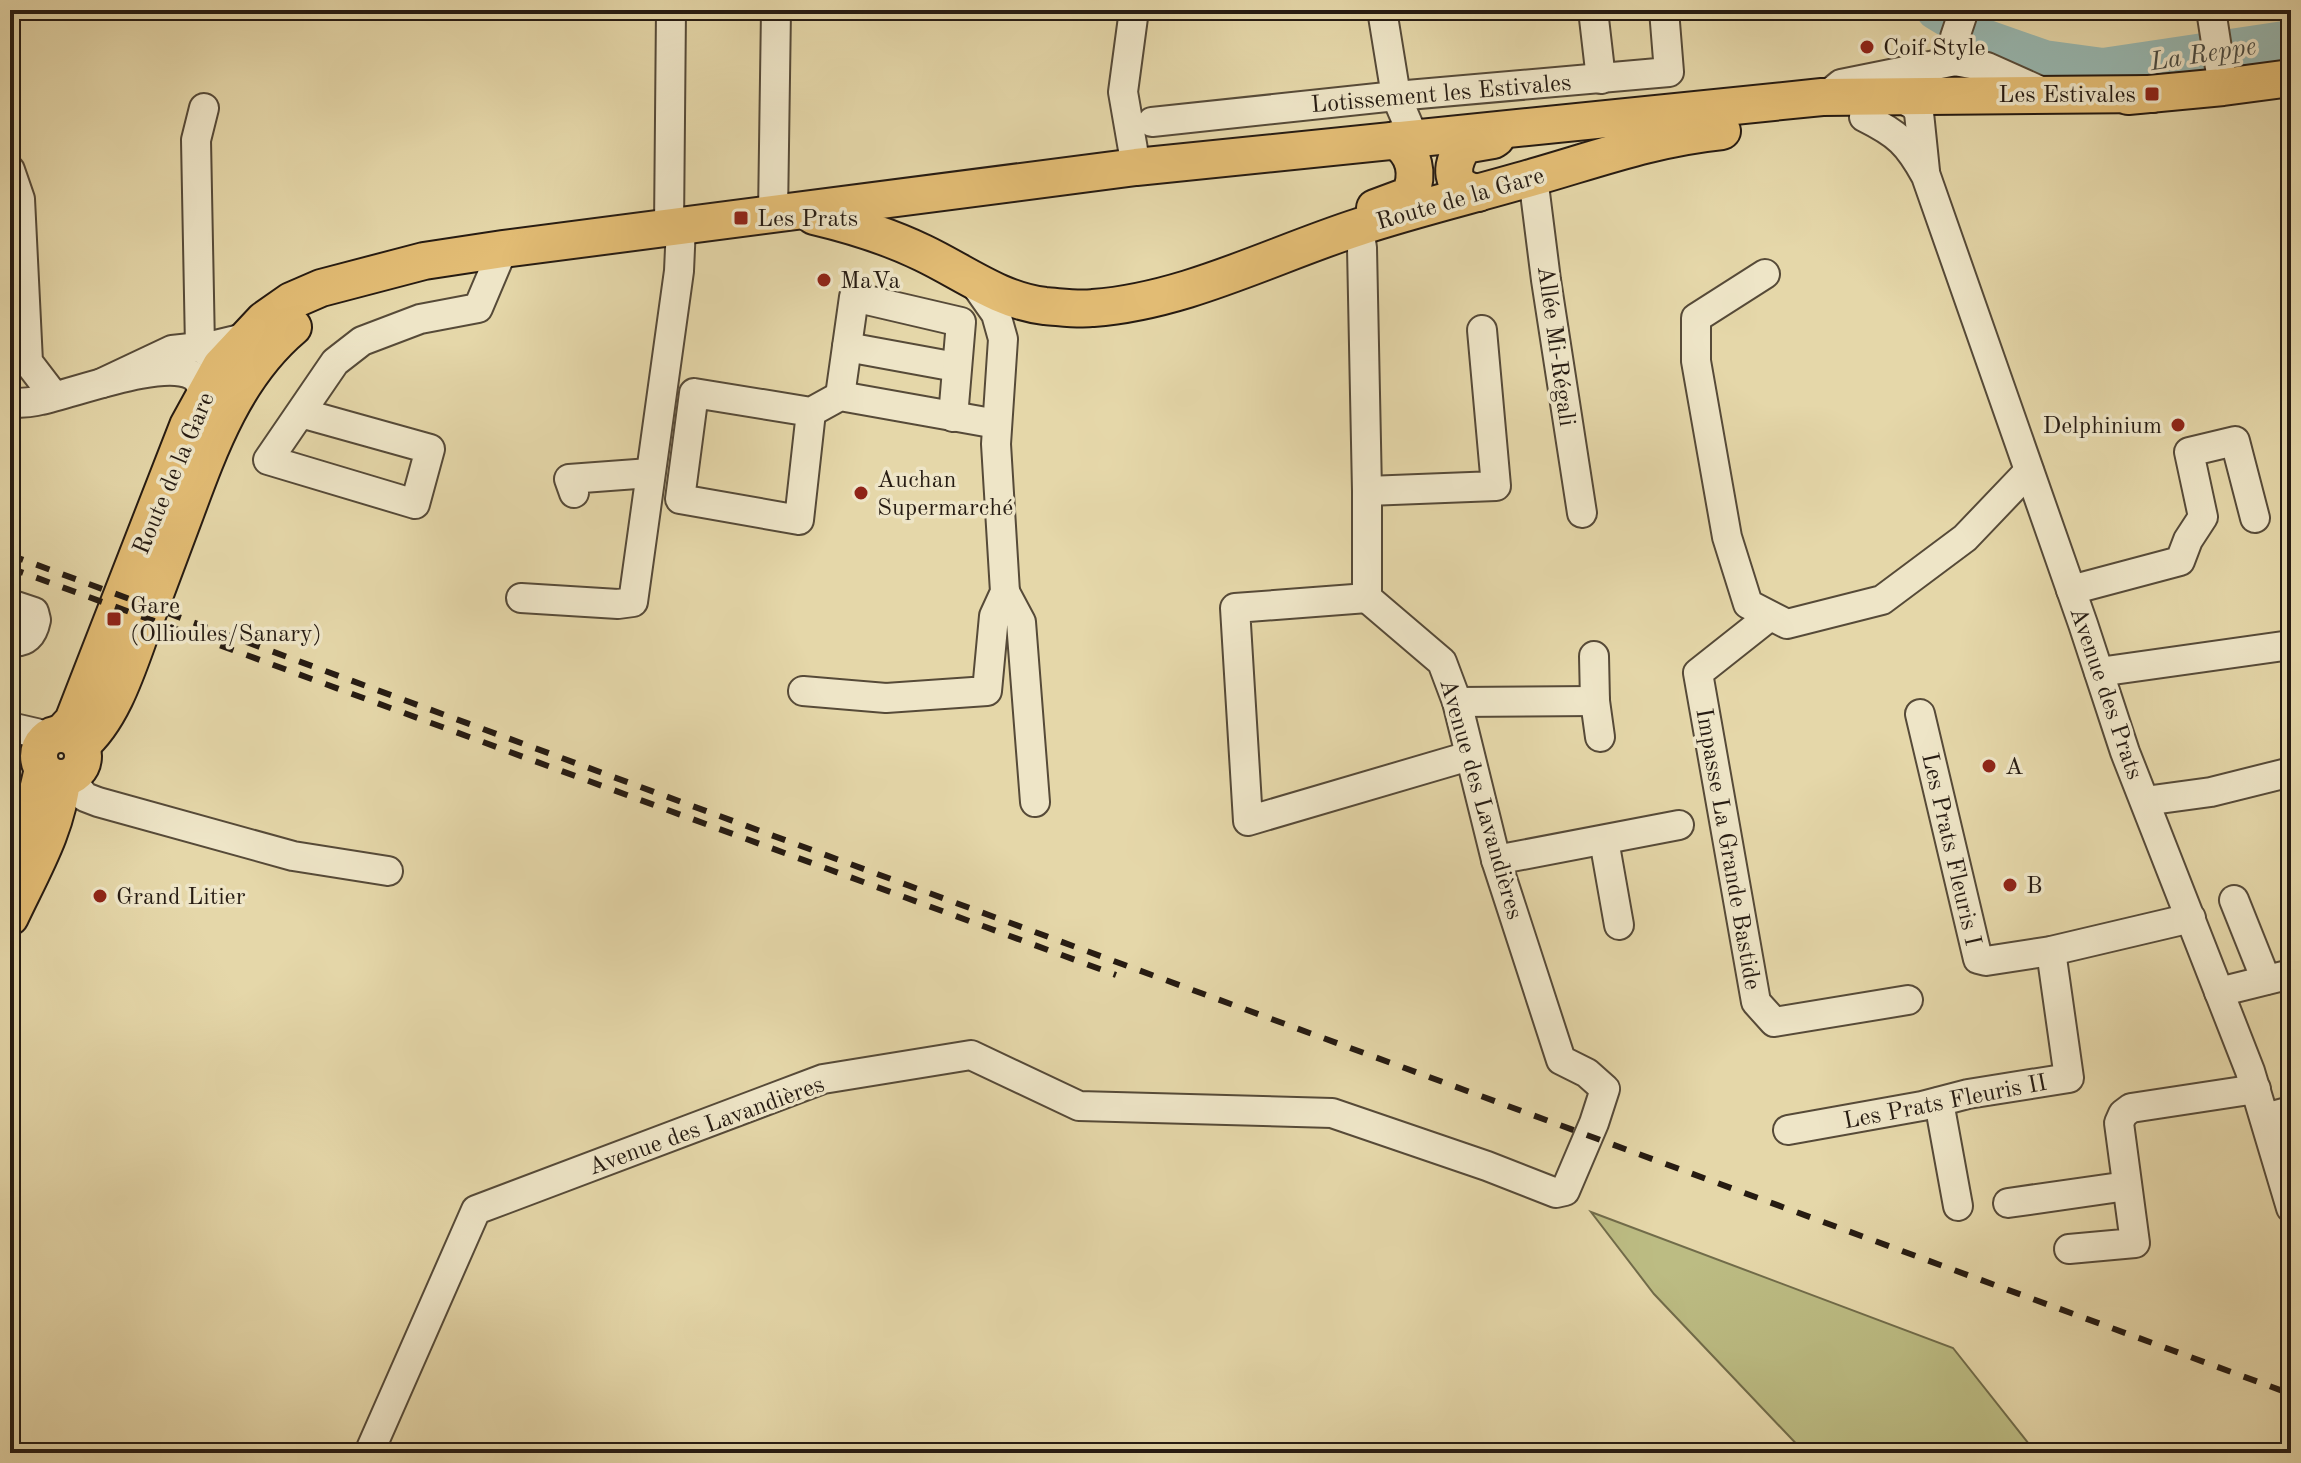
<svg xmlns="http://www.w3.org/2000/svg" width="2301" height="1463" viewBox="0 0 2301 1463" font-family="'Old Standard TT',serif">
<rect width="100%" height="100%" fill="#e5d7a9"/>
<filter id="stains"><feTurbulence type="fractalNoise" baseFrequency=".0025" numOctaves="4"/><feColorMatrix values="0 0 0 0 .2 0 0 0 0 .09 0 0 0 0 .02 0 0 0 .5 -.17"/></filter>
<radialGradient id="worn" r=".72"><stop offset=".6" stop-color="#630" stop-opacity="0"/><stop offset="1" stop-color="#630" stop-opacity=".3"/></radialGradient>
<path fill="#bcbc83" stroke="#716c4a" stroke-width="2" d="M1591,1212l362,136 83,105h-231l-151,-159z"/>
<g fill="none" stroke-linecap="round" stroke-linejoin="round">
<path stroke="#98b8b1" stroke-width="40" d="M1936,10l48,29 60,21 59,8 188,-28"/>
<g stroke="#564a38" stroke-width="32">
<g id="minor">
<path d="M1134,10l-11,82 13,75"/>
<path d="M1382,10l14,86 18,42"/>
<path d="M1593,10l8,69"/>
<path d="M2211,10l12,77"/>
<path d="M1955,61v-24l9,-27"/>
<path d="M1830,93l11,-9 114,-23 32,6 58,26"/>
<path d="M1898,96l17,10 4,7 6,58"/>
<path d="M204,108l-8,32 4,207 15,-2 33,-8"/>
<path d="M1864,117c34,17 44,26 62,59l157,448 42,128 125,319 41,137"/>
<path d="M1152,122l244,-26 273,-24 -5,-62"/>
<path d="M10,170l10,29 8,163 26,34"/>
<path d="M1533,177l13,103 36,233"/>
<path d="M773,214l3,-204"/>
<path d="M669,227l2,-217"/>
<path d="M1765,274l-69,44v43l31,176 21,67 39,20 95,-24 83,-62 64,-67"/>
<path d="M847,347l109,20"/>
<path d="M102,383l70,-33 28,-3 14,10"/>
<path d="M840,396l14,-99 107,25 -8,95"/>
<path d="M10,403c10,0 21,0 31,-3 34,-7 120,-41 151,-25 8,5 10,13 12,21"/>
<path d="M811,412l-12,108 -119,-21 14,-106 117,19 29,-16 157,28"/>
<path d="M301,413l129,36 -15,55 -147,-44 67,-98 27,-21 58,-22 58,-11 25,-59"/>
<path d="M1367,491l129,-5 -14,-156"/>
<path d="M574,493l-5,-14 81,-6"/>
<path d="M2071,590l109,-29 8,-21 15,-23 -14,-65 46,-11 20,77"/>
<path d="M1005,592l16,30 14,180"/>
<path d="M521,598l97,6 15,-2 46,-331 2,-45"/>
<path d="M1367,598l-132,10 13,213 221,-65"/>
<path d="M10,604l24,8 2,8c-3,15 -10,24 -26,21"/>
<path d="M1770,616l-72,57 58,329 18,20 134,-22"/>
<path d="M1594,656l1,45 5,36"/>
<path d="M2099,672l192,-27"/>
<path d="M803,691l83,7 101,-7 7,-75 11,-24 -9,-148 7,-105 -7,-25 -24,-34"/>
<path d="M1457,702l138,-1"/>
<path d="M1920,714l58,245 8,2 65,-10 140,-33"/>
<path d="M10,727l26,6 12,5"/>
<path d="M68,776l17,21 13,5 195,54 95,15"/>
<path d="M2145,801l66,-9 76,-19"/>
<path d="M1604,840l15,85"/>
<path d="M1496,860l183,-35"/>
<path d="M2234,900l32,80"/>
<path d="M2219,992l72,-18"/>
<path d="M1939,1102l19,104"/>
<path d="M2265,1118l26,-7"/>
<path d="M1788,1130l134,-24 46,-12 101,-16 -18,-127"/>
<path d="M2008,1203l119,-17"/>
<path d="M2069,1249l66,-6 -16,-120 4,-9 8,-6 125,-19"/>
<path d="M369,1453l107,-243 347,-131 148,-24 108,51 253,7 155,53 69,27 9,-2 29,-68 11,-34 -18,-16 -26,-13 -65,-200 -39,-158 -15,-40 -75,-64v-107l-5,-243 -3,-21"/>
</g>
</g>
<g stroke="#261b12" stroke-width="40">
<g id="major">
<path d="M2128,96l95,-9 68,-9"/>
<path d="M1478,193c-30,-5 -28,-27 -14,-48l29,-5 3,-2"/>
<path d="M1375,208l35,-13c9,-21 5,-42 -15,-55"/>
<path d="M814,216c38,9 74,20 109,37 40,19 77,48 122,53 15,1 33,4 48,2 93,-7 179,-53 266,-81 58,-19 117,-33 175,-50 66,-19 120,-39 188,-46"/>
<path d="M62,733l11,-12 115,-295 33,-60 43,-46 27,-19 30,-13 103,-27 79,-12 633,-82 686,-70 330,-3"/>
<circle cx="61" cy="756" r="22"/>
<path d="M81,745c30,-25 46,-75 59,-111 15,-40 30,-80 45,-120 25,-68 51,-139 108,-187"/>
<path d="M10,857l25,-54 7,-30"/>
<path d="M10,917c21,-45 48,-89 52,-139"/>
</g>
</g>
<use href="#minor" stroke="#eee5c7" stroke-width="28"/>
<use href="#major" stroke="#e2bc74" stroke-width="36"/>
<g stroke="#261b12" stroke-width="6" stroke-dasharray="14 14" stroke-linecap="butt">
<path d="M10,555l2281,839"/>
<path d="M10,568l1106,407"/>
</g>
</g>
<g fill="#8f2418" stroke="#eee5c7" stroke-width="3">
<circle cx="1867" cy="47" r="8"/>
<rect x="2144" y="86" width="16" height="16" rx="4"/>
<rect x="733" y="210" width="16" height="16" rx="4"/>
<circle cx="824" cy="280" r="8"/>
<circle cx="2178" cy="425" r="8"/>
<circle cx="861" cy="493" r="8"/>
<rect x="106" y="611" width="16" height="16" rx="4"/>
<circle cx="1989" cy="766" r="8"/>
<circle cx="2010" cy="885" r="8"/>
<circle cx="100" cy="896" r="8"/>
</g>
<g text-anchor="middle" stroke-width="7" stroke-linejoin="round" paint-order="stroke">
<g font-size="24" fill="#261b12" stroke="#eee5c7" text-anchor="start">
<text x="1883" y="55">Coif Style</text>
<text x="2136" y="102" text-anchor="end">Les Estivales</text>
<text x="757" y="226">Les Prats</text>
<text x="840" y="288">MaVa</text>
<text x="2162" y="433" text-anchor="end">Delphinium</text>
<text x="877" y="487">Auchan<tspan x="877" dy="28">Supermarché</tspan></text>
<text x="130" y="613">Gare<tspan x="130" dy="28">(Ollioules/Sanary)</tspan></text>
<text x="2005" y="774">A</text>
<text x="2026" y="893">B</text>
<text x="116" y="904">Grand Litier</text>
</g>
<g font-size="24" fill="#261b12" stroke="#eee5c7">
<text transform="translate(1441 93) rotate(-5)" y="8">Lotissement les Estivales</text>
<text transform="translate(1460 198) rotate(-16)" y="8">Route de la Gare</text>
<text transform="translate(1557 346) rotate(82)" y="8">Allée Mi-Régali</text>
<text transform="translate(173 473) rotate(-67)" y="8">Route de la Gare</text>
<text transform="translate(2107 693) rotate(71)" y="8">Avenue des Prats</text>
<text transform="translate(1482 799) rotate(74)" y="8">Avenue des Lavandières</text>
<text transform="translate(1729 849) rotate(80)" y="8">Impasse La Grande Bastide</text>
<text transform="translate(1952 849) rotate(77)" y="8">Les Prats Fleuris I</text>
<text transform="translate(1945 1101) rotate(-11)" y="8">Les Prats Fleuris II</text>
<text transform="translate(706 1125) rotate(-20)" y="8">Avenue des Lavandières</text>
</g>
<g font-size="26" font-style="italic" fill="#484a42" stroke="#eee5c7">
<text transform="translate(2203 53) rotate(-9)" y="9">La Reppe</text>
</g>
</g>
<rect width="2301" height="1463" fill="none" stroke="#e5d7a9" stroke-width="40"/>
<rect x="12" y="12" width="2277" height="1439" fill="none" stroke="#261b12" stroke-width="4"/>
<rect x="20" y="20" width="2261" height="1423" fill="none" stroke="#261b12" stroke-width="2"/>
<rect width="100%" height="100%" filter="url(#stains)"/>
<rect width="100%" height="100%" fill="url(#worn)"/>
</svg>
